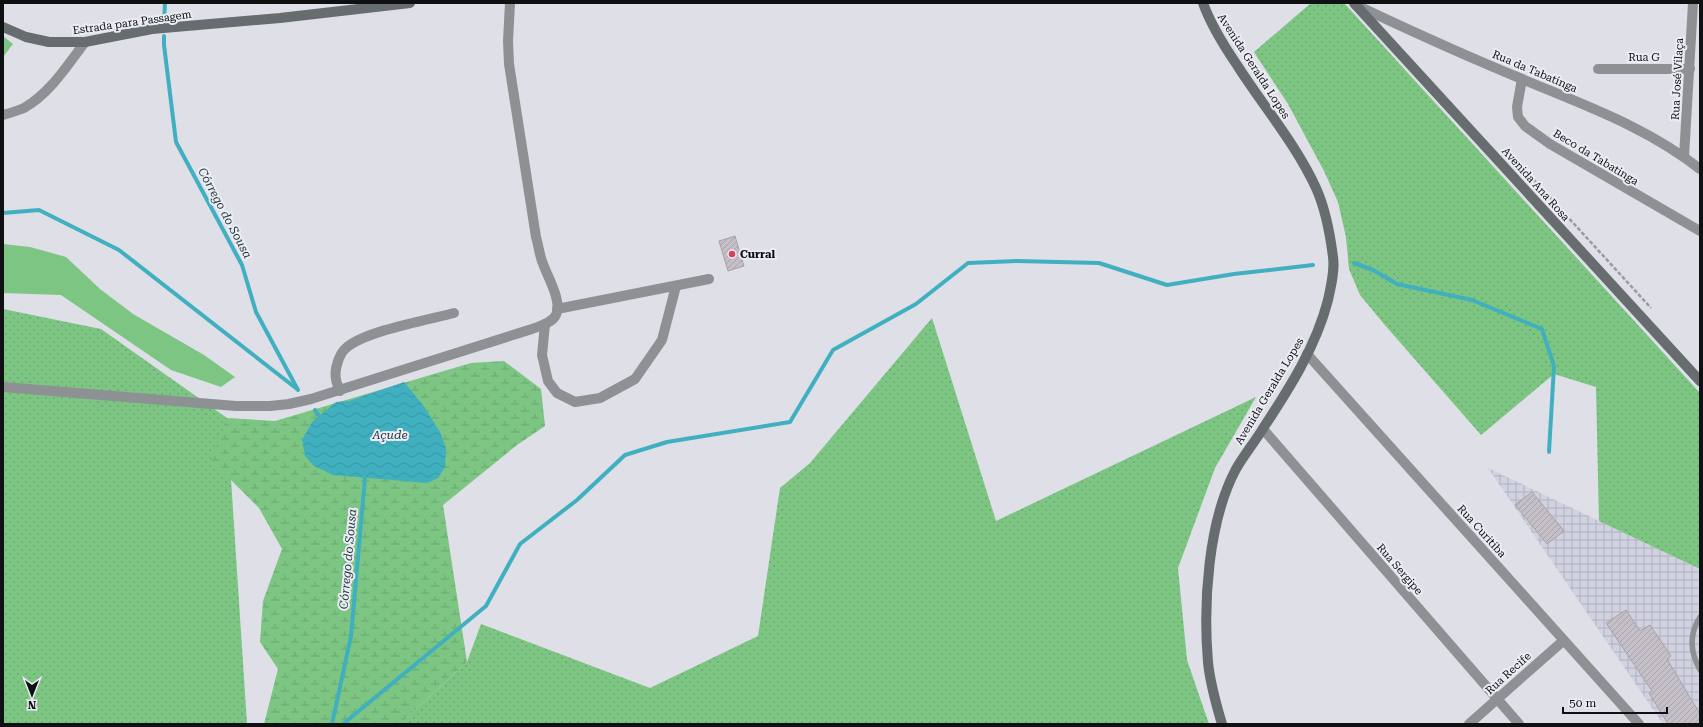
<svg xmlns="http://www.w3.org/2000/svg" width="1703" height="727" viewBox="0 0 1703 727" font-family="'Roboto Serif',serif">
<defs>
<pattern id="industrial-grid" width="8" height="8" patternUnits="userSpaceOnUse"><rect width="8" height="8" fill="#d1d2e1"/><path d="M0 4h8M4 0v8" fill="none" stroke="#b2b3c0"/></pattern>
<pattern id="grass-dots" width="8" height="8" patternUnits="userSpaceOnUse"><rect width="8" height="8" fill="#7cc582"/><path d="M2 2h.1M6 6h.1" fill="none" stroke="#6aa86f" stroke-width="1.8" stroke-linecap="round"/></pattern>
<pattern id="wetland-marsh" width="20" height="14" patternUnits="userSpaceOnUse"><rect width="20" height="14" fill="#7cc582"/><path d="M1 5h8M5 5V1M11 12h8M15 12V8" fill="none" stroke="#6aa86f"/></pattern>
<pattern id="water-waves" width="16" height="10" patternUnits="userSpaceOnUse"><rect width="16" height="10" fill="#40b0c0"/><path d="M0 5q4-4 8 0t8 0" fill="none" stroke="#3796a4"/></pattern>
<pattern id="building-hatch" width="6" height="6" patternUnits="userSpaceOnUse"><rect width="6" height="6" fill="#c5c0c7"/><path d="M-1 1l2-2M0 6l6-6M5 7l2-2" fill="none" stroke="#a8a4aa"/></pattern>
</defs>
<rect width="100%" height="100%" fill="#dedfe7"/>
<path fill="url(#industrial-grid)" d="M1488,468l212,101v155h-37z"/>
<g fill="url(#grass-dots)">
<path d="M1311,3h33l356,390v176l-101,-48 -3,-134 -42,-13 -73,61 -97,-111 -24,-29 -11,-26 -3,-32 -8,-35 -14,-31 -36,-67 -34,-52z"/>
<path d="M3,309l98,20 126,89 20,306h-244z"/>
<path d="M932,318l64,203 260,-124 -41,71 -37,100 9,92 22,64h-809l67,-62 14,-38 169,64 108,-52 22,-148 30,-25z"/>
</g>
<path fill="url(#wetland-marsh)" d="M504,361l37,28 4,37 -28,19 -74,60 24,157 -67,62h-136l14,-55 -18,-27 3,-41 19,-52 -23,-41 -48,-48 16,-42 48,3 196,-58z"/>
<g fill="#7cc582">
<path d="M3,36l10,8 -10,13z"/>
<path d="M3,244l27,3 36,10 34,32 33,25 71,41 31,22 -14,10 -50,-17 -110,-75 -58,-2z"/>
</g>
<path fill="url(#water-waves)" d="M404,382l19,23 17,27 6,16 -1,19 -7,11 -11,5 -94,-8 -19,-9 -9,-10 -3,-16 10,-18 24,-20 13,-1z"/>
<g fill="none" stroke-linecap="round" stroke-linejoin="round">
<g stroke="#40b0c0" stroke-width="4">
<path d="M164,23l1,-20"/>
<path d="M164,36v9l12,97 66,123 14,47 42,78"/>
<path d="M3,213l36,-3 80,40 178,139"/>
<path d="M1354,263l19,7 24,14 75,16 70,29 12,37 -5,86"/>
<path d="M315,410l7,10"/>
<path d="M332,724l19,-88 14,-158 -2,-3"/>
<path d="M343,724l143,-118 34,-62 57,-44 48,-45 42,-13 123,-20 43,-72 83,-46 52,-41 49,-2 82,2 68,22 67,-11 79,-9"/>
</g>
</g>
<g fill="url(#building-hatch)" stroke="#a7a2a9">
<path d="M735,236l9,30 -16,5 -9,-30z"/>
<path d="M1532,492l32,39 -17,13 -32,-39z"/>
<path d="M1626,610l14,21 10,-6 21,31 -4,3 33,55v10h-32l-19,-31 3,-2 -46,-68z"/>
</g>
<g fill="none" stroke-linecap="round" stroke-linejoin="round">
<path stroke="#9a9ba2" stroke-width="2.5" stroke-dasharray="4 2" stroke-linecap="butt" d="M1533,179l118,129"/>
<path stroke="#8e9194" stroke-width="5.5" d="M1700,617c-11,17 -10,35 0,53"/>
<g stroke="#8e9194" stroke-width="10">
<path d="M1356,5c55,26 110,51 166,74 62,26 125,48 178,90"/>
<path d="M1598,69h92"/>
<path d="M1522,79l-5,28 1,10 7,9 25,18 150,87"/>
<path d="M3,115c7,-2 14,-4 21,-7 26,-15 43,-42 61,-66"/>
<path d="M1684,157l9,-154"/>
<path d="M557,309l152,-30"/>
<path d="M545,324l-3,31 6,26 9,12 18,9 25,-4 35,-19 27,-39 14,-54"/>
<path d="M1307,354l332,370"/>
<path d="M3,387l233,19h34l19,-2 22,-5 221,-70c8,-3 20,-6 24,-14 7,-15 -11,-42 -15,-57 -2,-7 -3,-14 -5,-21l-27,-173 -1,-23 2,-38"/>
<path d="M340,391c-1,-4 -4,-8 -4,-12 -2,-9 3,-25 10,-31 19,-17 81,-28 108,-35"/>
<path d="M1263,429l256,295"/>
<path d="M1469,724l94,-83"/>
</g>
<g stroke="#676c6f" stroke-width="10">
<path d="M1203,3c8,22 21,43 34,62 26,41 59,79 79,123 10,22 14,45 17,69 2,13 -2,29 -5,43 -12,47 -39,89 -66,130 -8,13 -18,25 -26,39 -28,52 -33,135 -28,193 2,21 8,42 14,62"/>
<path d="M1354,3l346,378"/>
<path d="M3,27l23,10 23,5h36l67,-13 128,-11 130,-15"/>
</g>
</g>
<circle fill="#d4445d" stroke="#ebecf4" stroke-width="1.5" cx="732" cy="254" r="4"/>
<g text-anchor="middle" stroke-width="4" stroke-linejoin="round" paint-order="stroke">
<g font-size="11" fill="#0f1012" stroke="#ebecf4">
<text transform="translate(132 22) rotate(-8)" y="4">Estrada para Passagem</text>
<text x="1644" y="61">Rua G</text>
<text transform="translate(1254 66) rotate(57)" y="4">Avenida Geralda Lopes</text>
<text transform="translate(1535 71) rotate(23)" y="4">Rua da Tabatinga</text>
<text transform="translate(1677 79) rotate(-87)" y="4">Rua José Vilaça</text>
<text transform="translate(1596 157) rotate(31)" y="4">Beco da Tabatinga</text>
<text transform="translate(1536 184) rotate(48)" y="4">Avenida Ana Rosa</text>
<text transform="translate(1269 391) rotate(-59)" y="4">Avenida Geralda Lopes</text>
<text transform="translate(1482 531) rotate(48)" y="4">Rua Curitiba</text>
<text transform="translate(1400 569) rotate(49)" y="4">Rua Sergipe</text>
<text transform="translate(1508 673) rotate(-42)" y="4">Rua Recife</text>
</g>
<g font-size="11" font-weight="bold" fill="#0f1012" stroke="#ebecf4" text-anchor="start">
<text x="740" y="258">Curral</text>
</g>
<g font-size="12" font-style="italic" fill="#1e363a" stroke="#ebecf4">
<text transform="translate(225 213) rotate(62)" y="4">Córrego do Sousa</text>
<text x="390" y="439">Açude</text>
<text transform="translate(348 559) rotate(-85)" y="4">Córrego do Sousa</text>
</g>
</g>
<rect width="1703" height="727" fill="none" stroke="#0f1012" stroke-width="8"/>
<g transform="translate(32 695) rotate(180)" stroke="#ebecf4" stroke-width="3" paint-order="stroke">
<path d="M0-3L7 15L0 10L-7 15Z" fill="#0f1012"/>
<text y="-6" font-size="11" font-weight="bold" text-anchor="middle" fill="#0f1012">N</text>
</g>
<path d="M1563 707v6h104v-6" fill="none" stroke="#0f1012" stroke-width="2"/>
<text x="1569" y="707" font-size="12" fill="#0f1012" stroke="#ebecf4" stroke-width="3" paint-order="stroke">50 m</text>
</svg>
